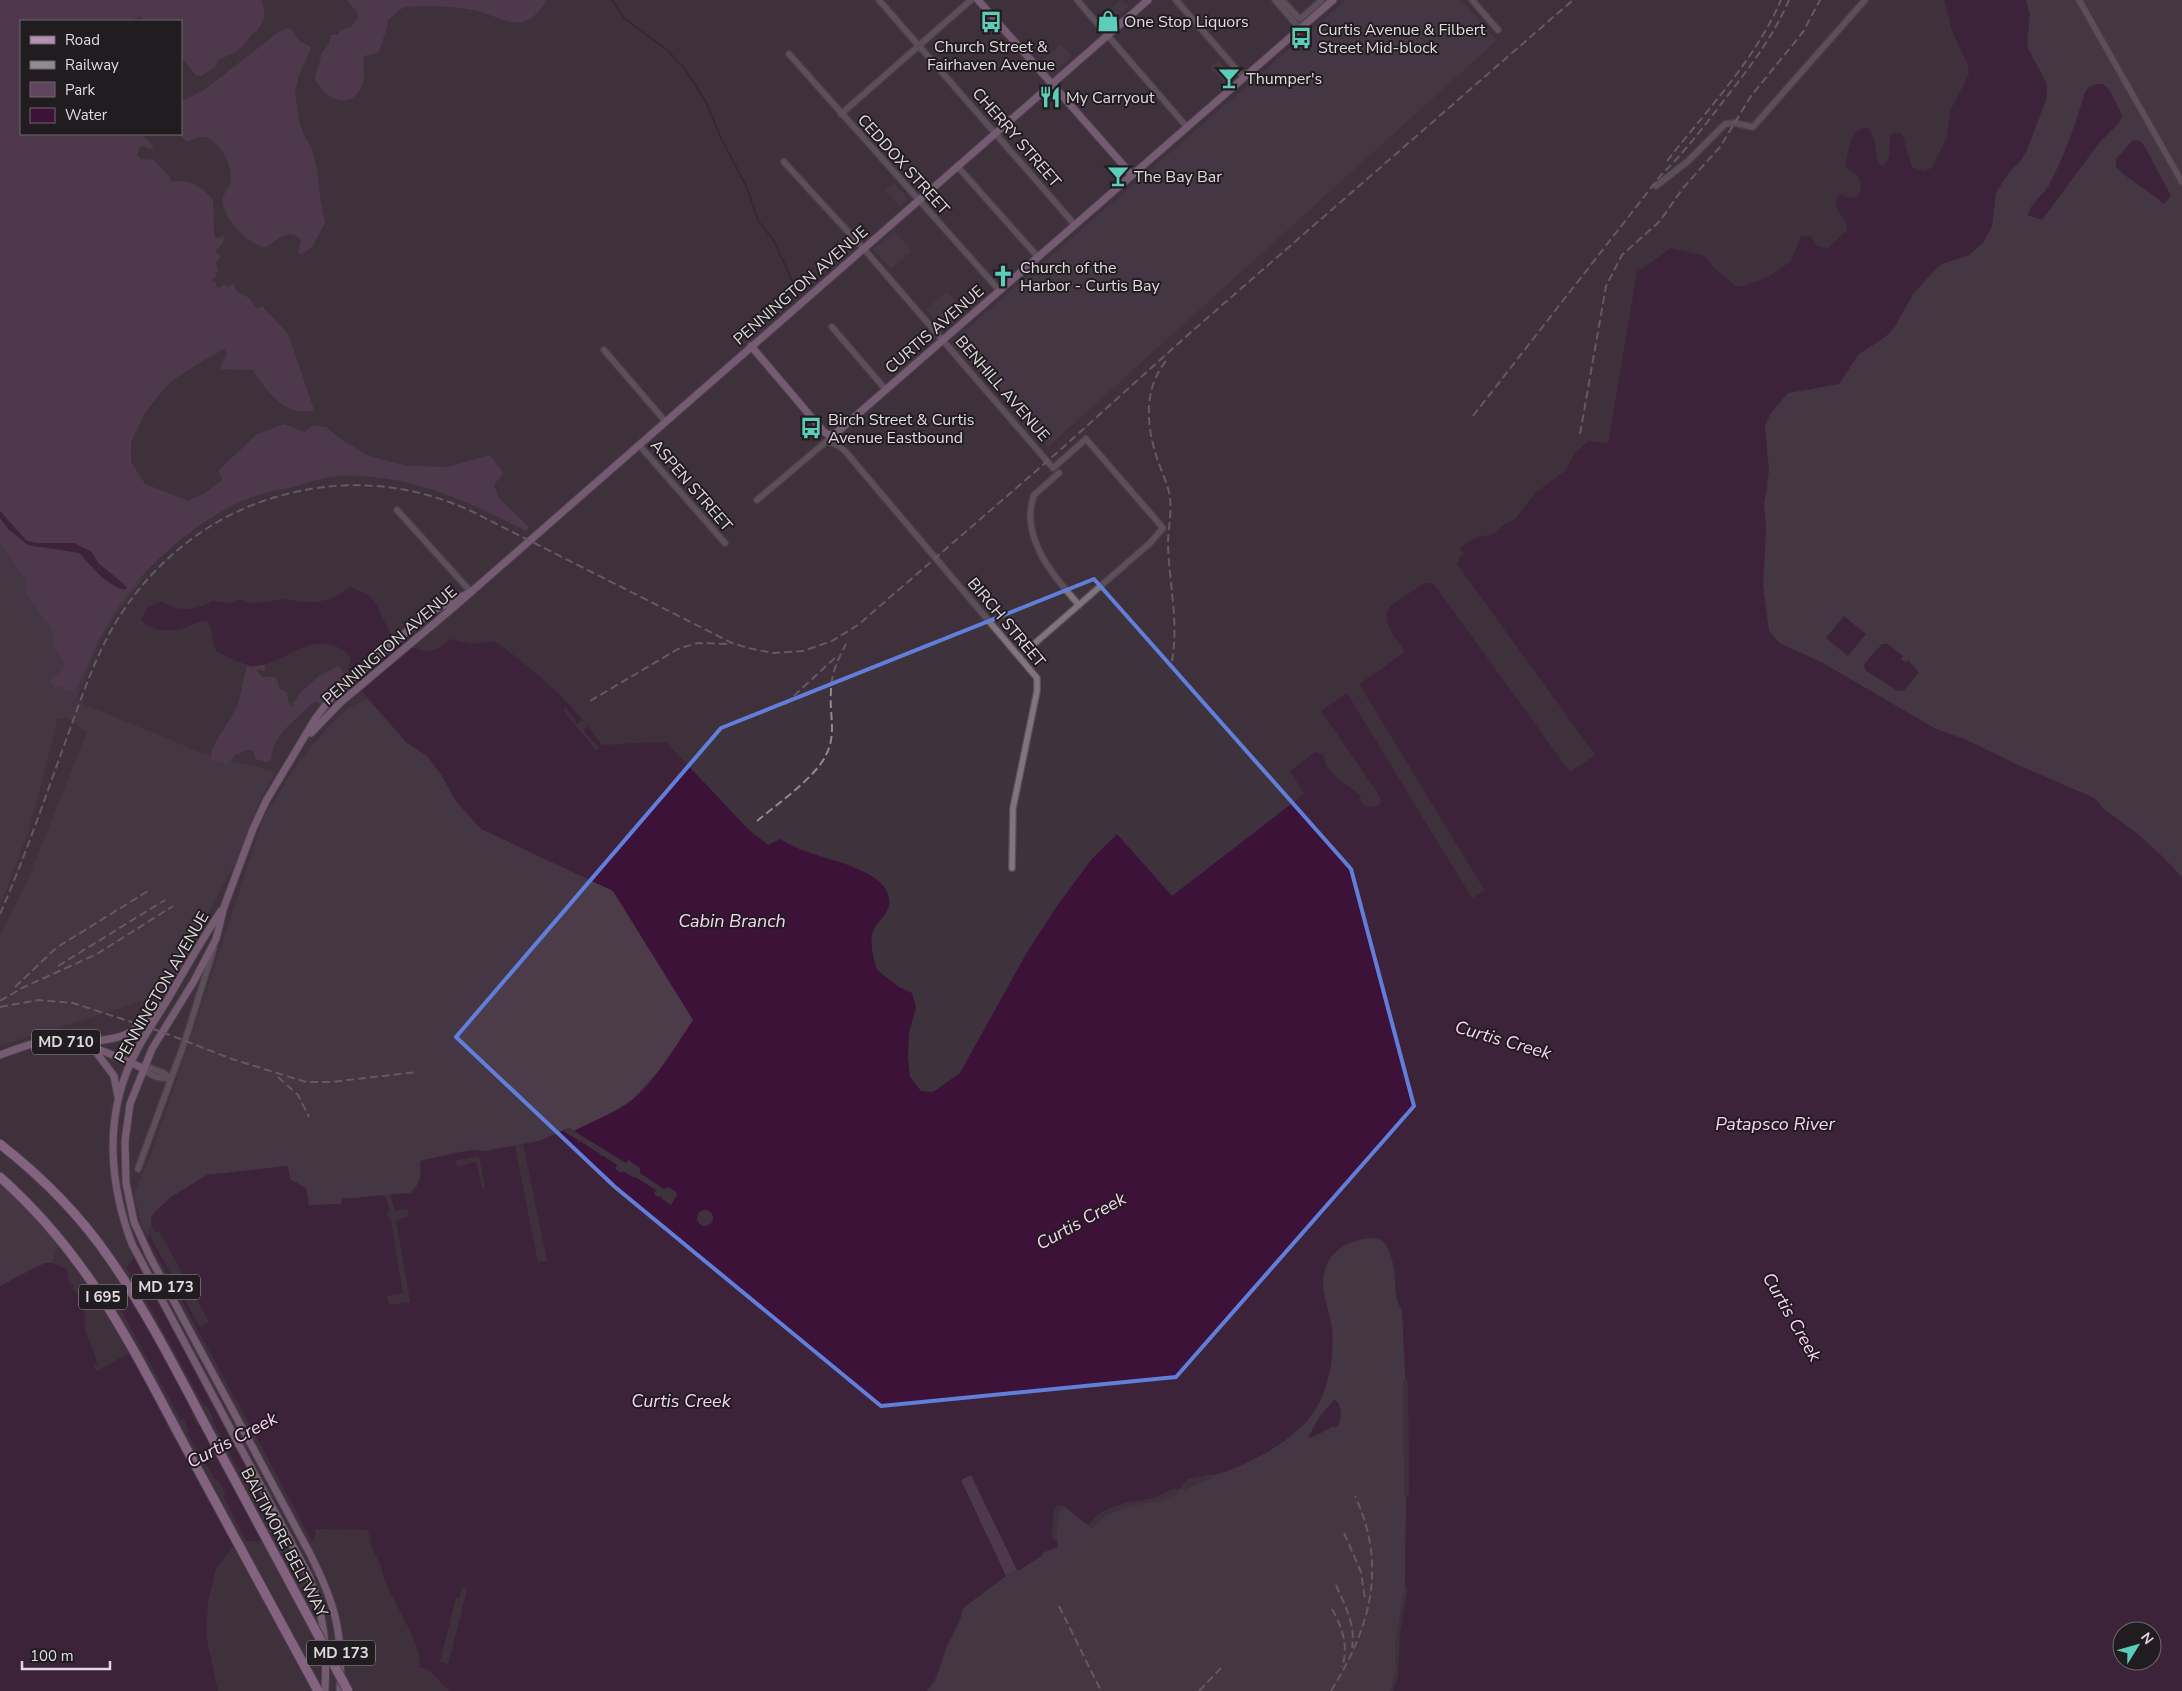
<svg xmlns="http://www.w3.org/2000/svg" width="2182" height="1691" viewBox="0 0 2182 1691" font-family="'Nunito Sans',sans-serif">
<rect width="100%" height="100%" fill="#3e323c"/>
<g fill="#4c3c4a">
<path d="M1121,0l8,7 -21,17 -4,-4 4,-8z"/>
<path d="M1346,0h115l36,40 -449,407 -94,-107z"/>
<path d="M2026,0h156v878l-17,-19 -26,-24 -34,-25 -11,-12 -158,-69 -115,-67 -42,-19 -10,-12 -2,-11 -4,-35 3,-56 -2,-25 4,-19 -3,-50v-9l5,-12 18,-21 27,-4 37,-27 7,-8 26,-17 9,-9 19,-34 21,-23 8,-7 27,-9 14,-12 5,-9 4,-8 4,-34 15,-22 9,-8 6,-10 20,-52 1,-9 -4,-16 -15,-26 -1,-7 3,-28z"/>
<path d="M1061,44l11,12 -20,17 -10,-12z"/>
<path d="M1218,60l16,18 -8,7 -16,-17z"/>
<path d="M894,183l14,16 -9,7 -14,-16z"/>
<path d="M894,231l18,20 -21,18 -18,-20z"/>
<path d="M947,292l18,21 -21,18 -18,-22z"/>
<path d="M0,479l129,101 14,-2 -27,36 -17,27 -23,60 126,52 74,19 -14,23 -28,70 -50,93 -23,37 -161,51v-110l24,-48 63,-156 -20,-14 -11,1v8l-27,103 -29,76z"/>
<path d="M367,699l39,43 21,14 14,18 14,26 158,91 81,129 -35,50 -26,29 -17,11 -42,21 -5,-3 -30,13 -54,10 -13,-1 -20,3 -32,9 1,16 -3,8 -8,7 -68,6v5l-34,1 -2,-17 -16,-9 -3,-13 -80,9 -36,22 -20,21 1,7 -4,14 -8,-20 -6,-24 16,-38 26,-75 88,-265 32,-51 30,-37 21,-20z"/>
<path d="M0,1177l60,61 -8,25h-7l-16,7 -29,16z"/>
<path d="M1372,1238l10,2 5,8 8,23 1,27 6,12 5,100 -2,180 -7,81 -6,20h-465l8,-9 12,-35 14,-28 2,-11 43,-32 14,-6 30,-21 8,-41 6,-3 25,21 15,-12 71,-22 18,-10 41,-14 30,-14 30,-22 14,-13 10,-14 8,-19 -3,-106 6,-22 7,-7 14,-8z"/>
</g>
<g fill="#61445d">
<path d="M0,0h261l3,9v9l-7,13 -6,4 -9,12 -8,6 -16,7 -3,7 -14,9h-4l-16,-19v-36h-37l-3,-5 -12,5h-108v113h121l12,13 -5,2 -8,-4 -4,9 3,5 14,1c6,8 14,13 18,22 18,-3 30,5 41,18l1,37 6,1 2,-3 2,3 -2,6 -7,7 6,5 -5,7 2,8 -3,2 1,3 -5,4 5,3 1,5 6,-2 1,-2 4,3 6,-3 2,7 13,7 8,11 5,-3 26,28 26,76c-26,9 -49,-20 -61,-40l-32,-1v-4l6,-11 -3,-5 -25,14 -29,19 -24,29 -15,31v20l14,22 43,17 17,-8 17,-13 -3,-10 37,-35 28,-11 20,8 8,-6 14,1 13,11 30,18 38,10 40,1 43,-12 13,18 -9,12 5,13 30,29 -3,4c-49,-25 -98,-49 -153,-54 -15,-1 -35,-3 -49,1 -13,3 -27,9 -40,11 -59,8 -121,59 -157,105 -22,28 -37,64 -52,97h-8l-5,-5 -7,2 -5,-7 13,-11 2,-6 -12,-18 1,-3 -3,-15 -26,-36 1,-12 -26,-37v-25l9,12 25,17 35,3 11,3 24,25 17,11 4,-5 -27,-21 -6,-11 -18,-9h-38l-9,-2 -27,-30z"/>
<path d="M347,0h200c-25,39 -41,17 -74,10 -14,-3 -57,-6 -70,-2 -6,2 -9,8 -15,12 -1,12 -6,20 -9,32l-15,4c-2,9 2,18 -1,27 -10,29 -39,18 -48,-5l7,-25 7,-9 2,-9h7l2,-4 12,-5 6,-9 -1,-5z"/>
<path d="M288,28c7,3 7,9 12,13 4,3 8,3 11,7l-12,27 -4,17 4,29 4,12 9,16 5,22 3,26 5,26 -13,24 -12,8 -2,-3 3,-11c-11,-16 -24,0 -35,6 -17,-1 -46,-31 -43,-49 1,-5 5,-9 7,-14 5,-14 -9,-43 -25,-47 -7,-1 -12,4 -18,4l-10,-7h4v-32l23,-12 75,-58z"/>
<path d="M265,664v7l-7,-2 -1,2 5,6h14l3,11 8,5 1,8 3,6 10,-15 18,-16 20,-10 7,11 -26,27 -3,-2c-7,1 -10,7 -16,12 -15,14 -28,23 -30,46l-5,2 -10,-3 -3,-8 -5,-1 -13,5 -5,7 -4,2 -15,-5 1,-10 26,-44 9,-40 4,2z"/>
<path d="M971,1475l46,95 -11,6 -46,-96z"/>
</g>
<g fill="#3c1239" fill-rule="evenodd">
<path d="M1944,0h82l4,14 -3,28 1,7 19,35 -1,16 -20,52 -6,10 -9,8 -15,22 -4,34 -4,8 -5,9 -14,12 -27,9 -8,7 -21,23 -19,34 -9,9 -26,17 -20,30 -51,9 -18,21 -5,12 4,44 -5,34 2,25 -3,56 6,46 10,12 42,19 115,67 31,11 51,25 76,33 11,12 34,25 26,24 17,19v813h-790l6,-20 -1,-17 8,-64 2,-180 -5,-100c-15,-17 5,-81 -40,-71 -21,4 -37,18 -39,40 -1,15 7,33 9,49 2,26 -1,53 -14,77 -16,30 -53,50 -83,63 -12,5 -26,8 -39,13 -12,4 -22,13 -34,17 -19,6 -42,5 -58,16 -6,3 -10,8 -15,12l-25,-20 -5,2 -4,22 3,17 -16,6v3l-23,14h-2l-46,-95 -10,5 45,96 -43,32c-3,15 -11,27 -17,40 -6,16 -8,30 -19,43h-478l-19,-20 -11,-4 -12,-34 -43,-88 7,-6 -4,-9 -51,-1 -2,12 -33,2 -33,-2 -17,8 -15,20 -8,33 -2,33 12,56h-218v-405l45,-23h7l15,6 2,14 5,1 -2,5c5,4 11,9 12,15 2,8 0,17 1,24 2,10 13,29 12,38l-4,-1 4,6 32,-18 -11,-51 9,-35 21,-28 3,-14v-7l3,-5 17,-16 36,-22 81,-9 2,13 16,9 3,17 32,-1 1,-5 68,-6c11,-10 11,-17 10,-31l3,-2 49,-10 13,1 54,-10 30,-13 5,3c19,-10 41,-18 58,-31 25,-21 43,-53 61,-80l-80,-129 -132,-62 -26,-29 -14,-26 -14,-18 -21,-14 -57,-66 -1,-8 3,-9c-8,-16 -32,-18 -48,-12 -17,7 -30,19 -50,19 -4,1 -30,-11 -36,-14 -7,-9 -2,-20 -10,-31 -9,0 -12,3 -19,6 -15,6 -36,5 -47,-7l6,-12 14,-7c5,2 10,6 15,7 12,3 27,-1 36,-7l18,2 9,-4 14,4 34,-4 15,3h16l17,-5 15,-10c31,9 27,25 42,48 6,9 32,18 42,15 6,-2 12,-8 17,-11l21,5 22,-3c41,28 80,63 108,104l54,-3 11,1 81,86 20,16 12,-6c9,5 18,10 28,13 21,9 87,19 81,54 -2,8 -11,16 -15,23 -6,11 0,30 3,41l22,17 13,6 4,15 -7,25 -1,25 2,19 11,14 12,1 27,-19 66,-119 31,-48 34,-46 26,-26 55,62 132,-102 -14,-23 25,-19 8,2 3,11 11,13 23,17 1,6 4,5 7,1 7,-2 2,-3 -2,-7 -58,-84 84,-59c-7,-12 -26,-31 -15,-46l34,-23h9l137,189 25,-17 -138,-191 3,-7 4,-3 -4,-6 13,-9 22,-6 10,-9 10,-5 21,-27 30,-22 7,-15 15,-14 20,2 29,-171 34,-24 34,8 10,13 21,17h8l26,-10 21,-15 10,-25h9c6,8 6,12 18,12l19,-18c1,-13 -20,-22 -7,-36l10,4 8,-2c6,-12 2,-22 -11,-27l-2,-4c5,-15 2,-31 20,-38 13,5 8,25 14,37l4,2c9,-7 6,-20 7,-30l5,-4 5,1 3,3 9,31 12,4 8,-3 15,-31 3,-26 19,-37 -2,-11 -15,-32zM2122,1631h30v30h-30z"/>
<path d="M2097,84h5l7,5 13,26 -3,8 -20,20 -57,77 -14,-5c4,-15 16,-19 22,-32 15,-29 26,-60 35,-91l4,-5z"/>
<path d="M2133,140l7,1 5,6 26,49 -7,8c-16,-14 -33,-22 -48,-37v-8z"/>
<path d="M0,511l27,30 9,2h38l18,9 6,11 29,24 -2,3c-19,-4 -33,-24 -46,-37l-51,-8 -19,-15 -9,-12z"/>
<path d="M1844,616l22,18 -18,22 -22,-18z"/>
<path d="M1882,644h6l15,12 -2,3 5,4 2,-3 10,11v3l-14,16 -6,1 -33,-21 -1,-6z"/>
<path d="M1334,1400l4,2c4,9 4,18 -2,26l-2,-2 -23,12 -3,-1 12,-21z"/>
</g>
<g fill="#3e323c">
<path d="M1359,684l126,207 -13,7 -125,-205z"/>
<path d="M566,708l11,16 5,-4 6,6 -5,4 16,18 -3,2 -33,-40z"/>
<path d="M569,1128l57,35 2,-3 12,8v5l24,16 4,-2 8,5 1,3 -6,10 -10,-7 1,-3 -3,2 -5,-3 2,-4 -21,-13 -1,1 -11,-7 -1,2 -7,-4 2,-4 -15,-10 -3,1 1,-2 -20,-13 -2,2v-3l-15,-9z"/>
<path d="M523,1144l24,117 -9,1 -23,-116z"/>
<path d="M479,1156l6,32 -3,1 -6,-28 -18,6 -3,-6z"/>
<path d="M385,1195h5l5,16 12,-2 2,7 -13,4 14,82 -21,3 -2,-9 16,-3 -12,-73h-2l-2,-8 3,-1z"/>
<circle cx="705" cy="1218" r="8"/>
<path d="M151,1224l4,9 4,-2 50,91 -9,5 -50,-91 -2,-7z"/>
<path d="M146,1236l112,204 55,103 -22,2 -157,-291z"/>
<path d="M125,1266l27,45 52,95 2,-1 7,13 -1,2 26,49 2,-1 7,14 -1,1 33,62h-13l-31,-58 -2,1 -7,-14 2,-1 -27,-48 -3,1 -7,-13 3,-2 -38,-72 -35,-59z"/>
<path d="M116,1301l65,119 2,-2 6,13 -2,2 29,48 2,-1 8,14 -3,2 25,48 -11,5 -27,-49 -2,2 -6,-14h2l-27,-50 -3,1 -7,-14 2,-1 -49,-99z"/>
<path d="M1403,1380h4l1,4 1,105 -1,8 -4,-2v-4z"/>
<path d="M1211,1474l3,3 -30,13 -3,-4 7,-7z"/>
<path d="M1175,1488l4,5 -3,2 -14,5 -34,7 -23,9 -14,12 -3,-3 13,-13 7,-3 17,-6 29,-5z"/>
<path d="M1061,1505l2,2 -3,3 -2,8 -1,22h-3l-2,-3 1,-23 3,-8z"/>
<path d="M369,1541l12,26 3,13 28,55 8,23 -1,9 -2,1 -13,-39 -19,-33 -21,-51z"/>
<path d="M1408,1586l-8,46 -2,45 -5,14h-3l6,-21 -1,-24 4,-28 5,-27z"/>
<path d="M462,1588l5,1 -19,75 -8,-2 16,-64h3z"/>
</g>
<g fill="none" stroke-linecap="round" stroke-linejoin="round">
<path stroke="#3c1239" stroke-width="2" d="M612,0l12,18 43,32 17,18 22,34 15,36 26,50 12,34 14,17 19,41 7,8"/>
<g stroke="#594f58" stroke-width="8">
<g id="minor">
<path d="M879,0l196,225"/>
<path d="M1077,0l110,127"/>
<path d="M1176,0l68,78"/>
<path d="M1275,0l25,29"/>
<path d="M1282,0l18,19 22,-19"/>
<path d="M1472,0l26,30"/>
<path d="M2079,0l103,182"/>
<path d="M789,54l211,237"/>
<path d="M841,114l130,-114"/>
<path d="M784,162l79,86 190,220 33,-29 77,89 -13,15 -124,108"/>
<path d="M957,166l81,91"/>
<path d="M1656,186l31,-24 38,-38 10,-1 18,4 112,-127"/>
<path d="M832,327l54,63"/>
<path d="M604,350l61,71"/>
<path d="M828,441l11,5 6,5 192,227v13l-24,117 -1,60"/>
<path d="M639,445l86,98"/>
<path d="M1059,473l-25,22c-15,42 20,82 45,110"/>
<path d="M757,500l71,-60"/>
<path d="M397,510l74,82"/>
<path d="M143,1068c7,8 17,11 27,10"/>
<path d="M145,1069l3,-2 16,6 6,5"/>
<path d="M138,1169l47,-128 29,-93"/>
</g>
</g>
<g stroke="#594f58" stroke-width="9">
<g id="major">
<path d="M978,0l154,175"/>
<path d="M751,346l73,86 5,3 6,-1 498,-434"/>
<path d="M311,733l30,-31 114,-96 693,-606"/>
<path d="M221,911c-19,28 -36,58 -53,88 -13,21 -27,41 -37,63 -27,58 -21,124 1,182l177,332c16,43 18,70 16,115"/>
<path d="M83,1042c40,-3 50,-6 77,-36"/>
<path d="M93,1048l21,28 4,21"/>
<path d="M0,1055c13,-5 27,-10 40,-13 38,-7 70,13 103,26"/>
<path d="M340,1691c3,-59 -4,-86 -31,-139l-159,-295 -16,-35 -8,-39 -1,-42 5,-37 22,-55 42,-68 22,-42 8,-32 29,-78 13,-28 49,-82 19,-25 84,-72 16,-12 37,-18"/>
</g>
</g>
<g stroke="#594f58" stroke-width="11">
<g id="highway">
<path d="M0,1144c42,33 80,71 110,115 46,66 81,141 120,212"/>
<path d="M0,1177c88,78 130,166 184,267 45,82 89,165 134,247"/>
</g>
</g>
<use href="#minor" stroke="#81747f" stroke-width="5.5"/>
<use href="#major" stroke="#b68fb1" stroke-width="7"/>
<use href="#highway" stroke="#daa1d3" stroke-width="9"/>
<g stroke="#938991" stroke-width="2" stroke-dasharray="8 4" stroke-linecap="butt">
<path d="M1667,161c40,-51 88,-101 114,-161"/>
<path d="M1166,361c-22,27 -20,62 -10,94 4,14 12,28 14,43 2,15 -2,30 -2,46 1,40 11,77 4,117"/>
<path d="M1473,416l188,-241c24,-23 44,-50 64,-76 25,-32 48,-62 64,-99"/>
<path d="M1580,434l26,-148 16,-31 38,-34 23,-33 37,-41 31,-51 52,-64 17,-32"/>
<path d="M590,701l88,-52 19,-6 31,1"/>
<path d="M785,704l51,-47"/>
<path d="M757,821c19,-16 59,-44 69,-66 11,-21 3,-41 5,-64 0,-17 7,-32 15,-47"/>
<path d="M0,914c25,-57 45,-116 66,-174 12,-32 23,-67 39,-98 36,-72 103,-129 182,-148 62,-16 125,-10 184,17l261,132 16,5 26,5 29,-2 29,-10 26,-16 201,-174 131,-118 383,-333"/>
<path d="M58,966l107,-66"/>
<path d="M15,987l41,-39 92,-57"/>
<path d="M0,1001l22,-13 75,-34 76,-48"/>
<path d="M0,1007l38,-7 35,3 89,29 70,27 74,23h25l86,-10"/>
<path d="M278,1077l20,18 11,22"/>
<path d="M1344,1533l17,39 4,28"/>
<path d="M1336,1585c9,21 20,40 16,63"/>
<path d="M1059,1606l42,85"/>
<path d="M1332,1609c10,18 17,37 10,58"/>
<path d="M1199,1691l22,-23"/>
<path d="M1331,1691c39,-63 57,-124 24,-195"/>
</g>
<g stroke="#594f58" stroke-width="11" stroke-linecap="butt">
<path id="highway-bridge" d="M230,1471l118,220"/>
</g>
<use href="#highway-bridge" stroke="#daa1d3" stroke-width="9"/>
</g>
<path d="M0 0H2182V1691H0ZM1094,579l257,290 63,237 -238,271 -295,29 -266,-219 -159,-150 265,-309z" fill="#3e323c" fill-opacity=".55" fill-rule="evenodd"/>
<path fill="none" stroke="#617fda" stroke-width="4" stroke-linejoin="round" d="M1094,579l257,290 63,237 -238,271 -295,29 -266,-219 -159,-150 265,-309z"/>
<defs>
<g id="shop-bare" transform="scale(1.725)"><path d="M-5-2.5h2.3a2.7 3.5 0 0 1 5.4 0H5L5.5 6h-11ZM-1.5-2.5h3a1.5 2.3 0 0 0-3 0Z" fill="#5bcebb" stroke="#211c20" stroke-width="2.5" paint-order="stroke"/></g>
<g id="bus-bare" transform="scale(1.725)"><path d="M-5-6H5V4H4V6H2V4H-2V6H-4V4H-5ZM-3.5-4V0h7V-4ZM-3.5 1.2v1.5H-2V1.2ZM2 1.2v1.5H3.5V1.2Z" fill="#5bcebb" stroke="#211c20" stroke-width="2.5" paint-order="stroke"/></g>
<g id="bar-bare" transform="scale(1.725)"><path d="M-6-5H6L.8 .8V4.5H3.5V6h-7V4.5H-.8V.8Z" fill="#5bcebb" stroke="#211c20" stroke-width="2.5" paint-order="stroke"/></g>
<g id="restaurant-bare" transform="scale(1.725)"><path d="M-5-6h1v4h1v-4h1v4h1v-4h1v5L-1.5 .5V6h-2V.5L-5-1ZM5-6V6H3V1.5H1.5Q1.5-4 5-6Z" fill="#5bcebb" stroke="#211c20" stroke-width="2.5" paint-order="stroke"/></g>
<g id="church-bare" transform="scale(1.725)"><path d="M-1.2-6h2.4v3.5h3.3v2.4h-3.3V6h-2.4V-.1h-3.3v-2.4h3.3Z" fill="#5bcebb" stroke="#211c20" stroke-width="2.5" paint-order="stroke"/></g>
</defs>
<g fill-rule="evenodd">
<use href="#shop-bare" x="1108" y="21"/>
<use href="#bus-bare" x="991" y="22"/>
<use href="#bus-bare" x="1301" y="38"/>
<use href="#bar-bare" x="1229" y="78"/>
<use href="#restaurant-bare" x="1050" y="97"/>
<use href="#bar-bare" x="1118" y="176"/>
<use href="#church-bare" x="1003" y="276"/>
<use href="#bus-bare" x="811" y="428"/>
</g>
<g text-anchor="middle" stroke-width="4" stroke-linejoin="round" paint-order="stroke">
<g fill="#211c20" stroke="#a7a0a6" stroke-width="1">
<rect x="32" y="1029.5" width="68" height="25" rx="4"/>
<rect x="132" y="1274.5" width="68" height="25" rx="4"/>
<rect x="79" y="1284.5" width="48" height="25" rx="4"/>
<rect x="307" y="1640.5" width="68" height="25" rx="4"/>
</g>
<g font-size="15" font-weight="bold" fill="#e0d9df">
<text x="66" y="1047">MD 710</text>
<text x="166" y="1292">MD 173</text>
<text x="103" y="1302">I 695</text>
<text x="341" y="1658">MD 173</text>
</g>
<g font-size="16" fill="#e0d9df" stroke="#211c20" text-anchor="start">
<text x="1124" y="27">One Stop Liquors</text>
<text x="1318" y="35">Curtis Avenue &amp; Filbert<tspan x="1318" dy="18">Street Mid-block</tspan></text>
<text x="991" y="52" text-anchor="middle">Church Street &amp;<tspan x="991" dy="18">Fairhaven Avenue</tspan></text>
<text x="1246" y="84">Thumper's</text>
<text x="1066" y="103">My Carryout</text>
<text x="1134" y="182">The Bay Bar</text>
<text x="1020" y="273">Church of the<tspan x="1020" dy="18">Harbor - Curtis Bay</tspan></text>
<text x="828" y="425">Birch Street &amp; Curtis<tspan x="828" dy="18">Avenue Eastbound</tspan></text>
</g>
<g font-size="16" fill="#e0d9df" stroke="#211c20">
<text transform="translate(1017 137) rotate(49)" y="6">CHERRY STREET</text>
<text transform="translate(904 164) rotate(48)" y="6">CEDDOX STREET</text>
<text transform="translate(800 285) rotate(-41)" y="6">PENNINGTON AVENUE</text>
<text transform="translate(934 329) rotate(-41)" y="6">CURTIS AVENUE</text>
<text transform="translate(1003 388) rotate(49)" y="6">BENHILL AVENUE</text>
<text transform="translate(692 485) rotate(49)" y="6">ASPEN STREET</text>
<text transform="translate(1007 622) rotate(50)" y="6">BIRCH STREET</text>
<text transform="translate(389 645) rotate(-41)" y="6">PENNINGTON AVENUE</text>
<text transform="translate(161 987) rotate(-60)" y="6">PENNINGTON AVENUE</text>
<text transform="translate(285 1542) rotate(62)" y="6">BALTIMORE BELTWAY</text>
</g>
<g font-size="18" font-style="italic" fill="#fcd0f6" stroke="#211c20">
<text x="732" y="927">Cabin Branch</text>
<text transform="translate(1503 1040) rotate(16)" y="6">Curtis Creek</text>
<text x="1775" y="1130">Patapsco River</text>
<text transform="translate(1081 1221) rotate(-29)" y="6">Curtis Creek</text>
<text transform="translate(1792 1317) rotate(60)" y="6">Curtis Creek</text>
<text x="681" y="1407">Curtis Creek</text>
<text transform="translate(232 1440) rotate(-28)" y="6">Curtis Creek</text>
</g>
</g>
<rect x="20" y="20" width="162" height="115" fill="#211c20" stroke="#6d686c"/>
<rect x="30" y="36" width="25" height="8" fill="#b68fb1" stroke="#6d686c"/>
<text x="65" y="45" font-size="15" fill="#e0d9df">Road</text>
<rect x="30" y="61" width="25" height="8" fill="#938991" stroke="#6d686c"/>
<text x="65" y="70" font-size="15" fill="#e0d9df">Railway</text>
<rect x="30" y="82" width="25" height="15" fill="#61445d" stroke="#6d686c"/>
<text x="65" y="95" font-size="15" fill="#e0d9df">Park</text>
<rect x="30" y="108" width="25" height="15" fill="#3c1239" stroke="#6d686c"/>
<text x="65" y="120" font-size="15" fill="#e0d9df">Water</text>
<g transform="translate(2137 1646) rotate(53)"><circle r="24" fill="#211c20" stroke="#6d686c"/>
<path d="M0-4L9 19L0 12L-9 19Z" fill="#5bcebb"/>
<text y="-8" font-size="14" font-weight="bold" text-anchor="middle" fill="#e0d9df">N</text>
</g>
<path d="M22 1661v8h88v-8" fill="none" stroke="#e0d9df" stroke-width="2.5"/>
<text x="30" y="1661" font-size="15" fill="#e0d9df" stroke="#211c20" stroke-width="4" paint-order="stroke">100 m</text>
</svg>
